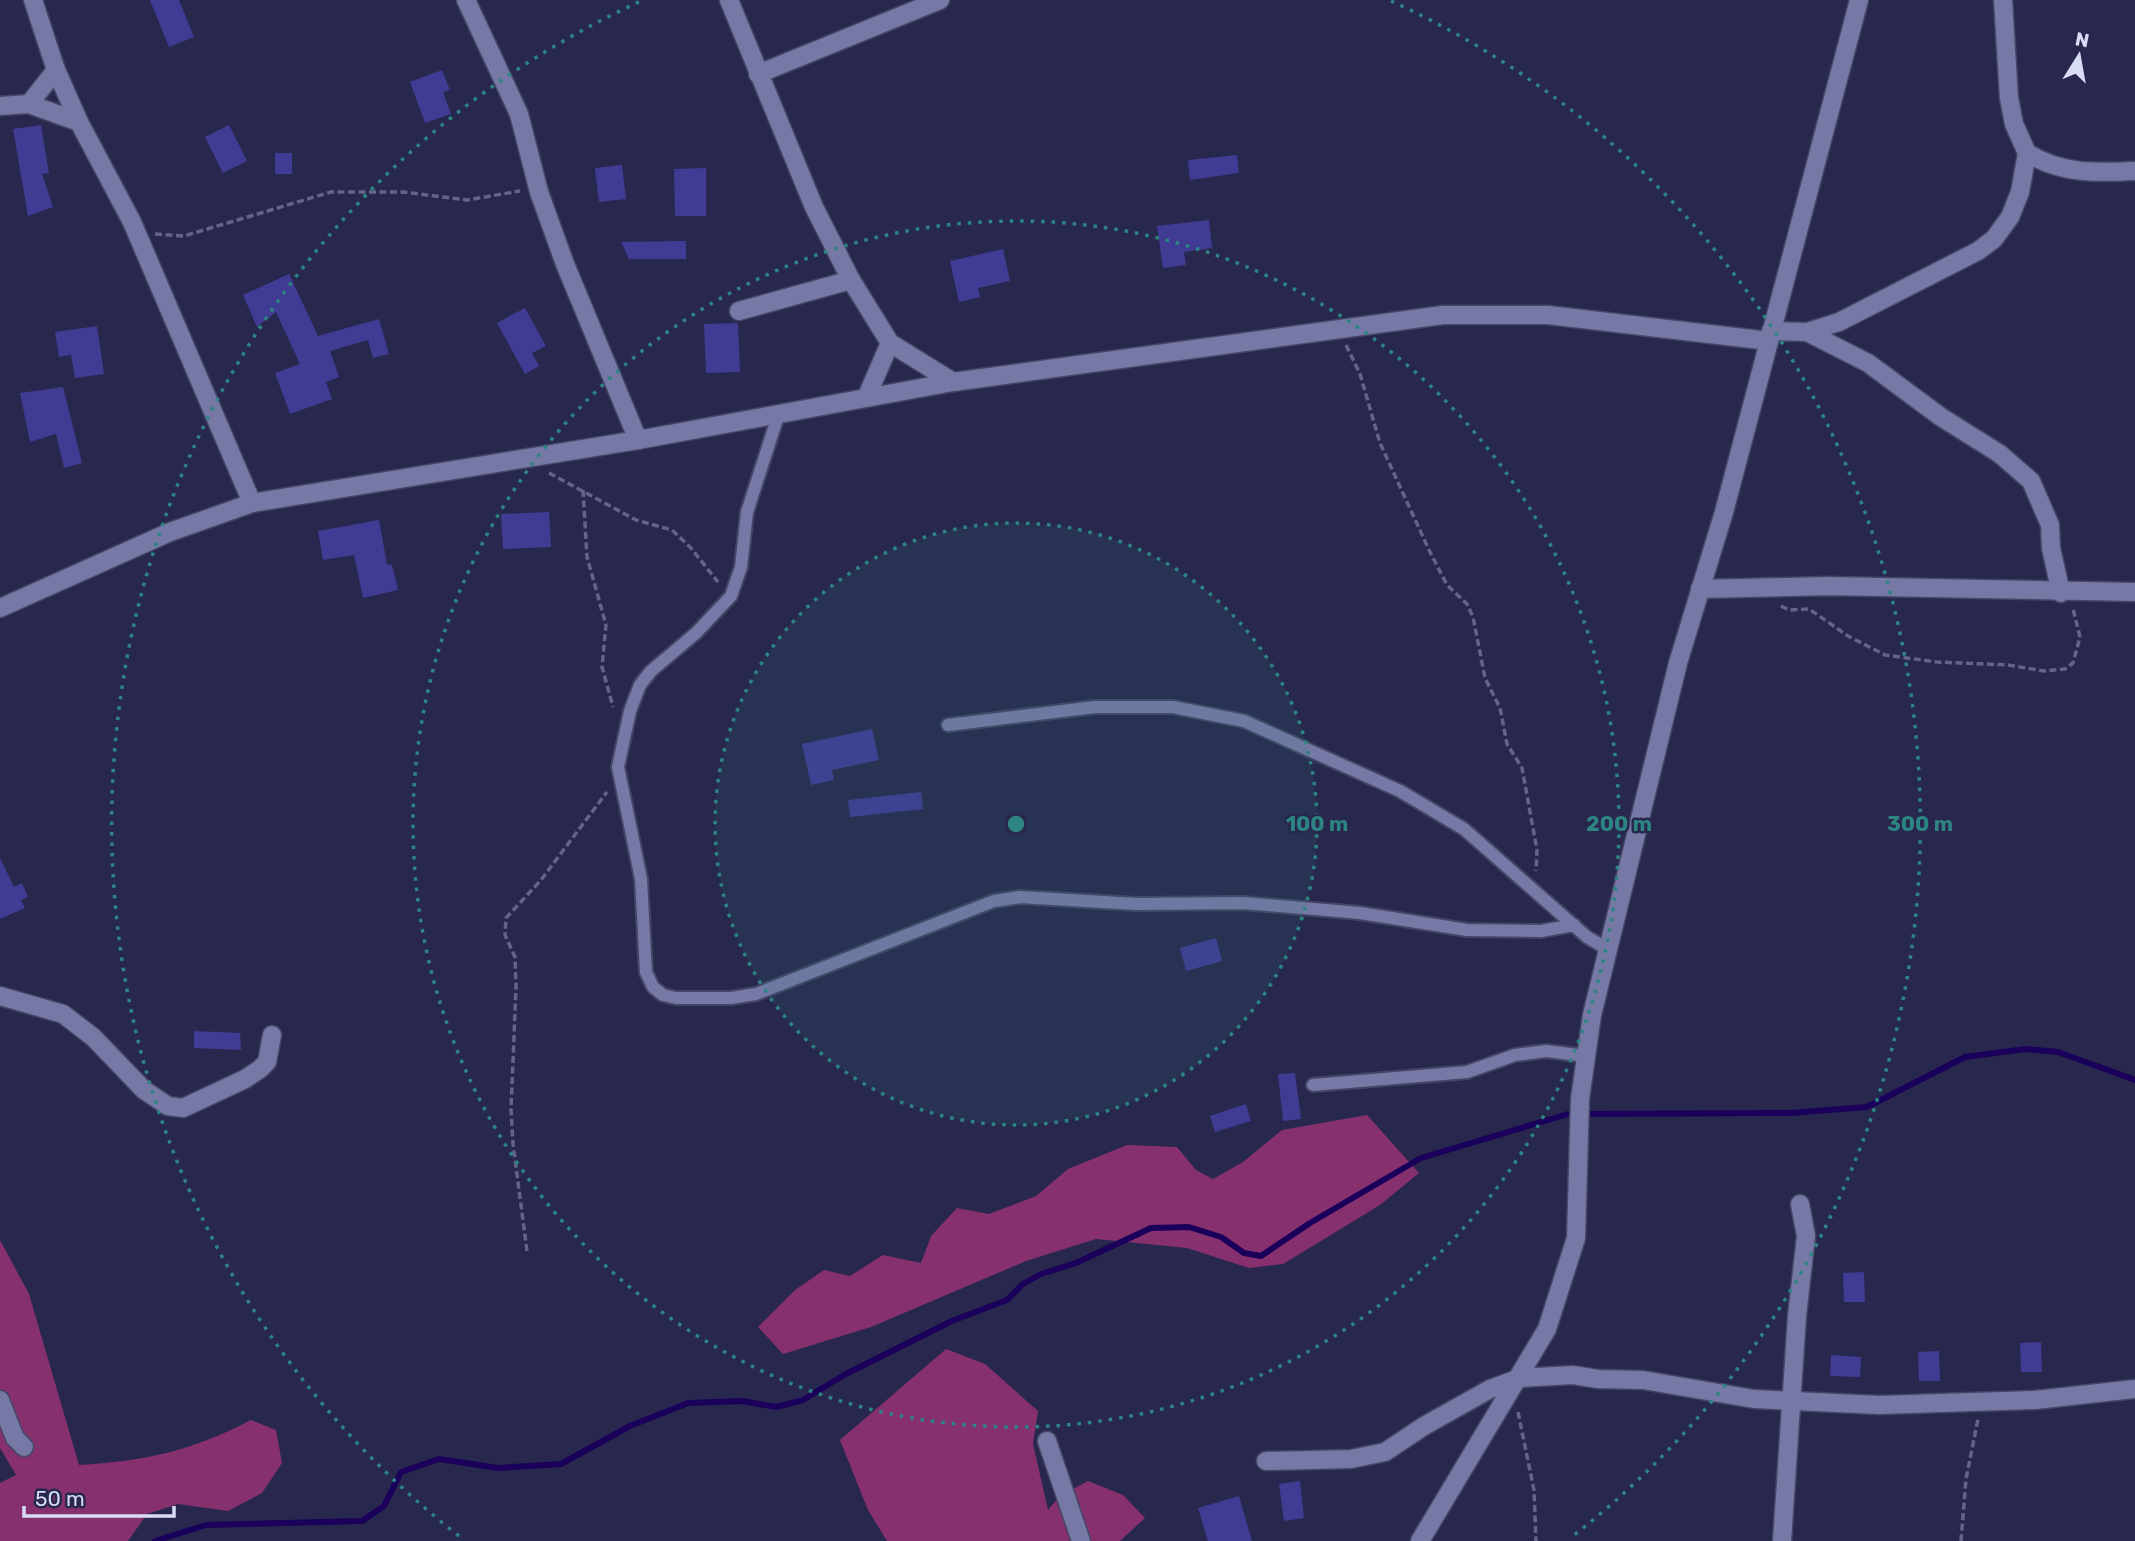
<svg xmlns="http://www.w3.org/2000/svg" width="2135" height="1541" viewBox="0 0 2135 1541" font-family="Rubik,sans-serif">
<rect width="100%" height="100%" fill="#28284e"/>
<g fill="#87306e">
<path d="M1367,1115l52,58 -39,32 -97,59 -34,4 -62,-20 -91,-9 -70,22 -155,66 -88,27 -25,-27 37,-37 29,-20 26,6 33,-21 38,8 10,-27 26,-28 32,6 47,-18 32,-27 59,-24 50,2 19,23 17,9 30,-17 39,-32z"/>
<path d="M0,1240l29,54 50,171c66,-4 113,-14 172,-45l25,10 6,33 -20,30 -34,18 -50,-7 -31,10 -19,27h-128v-58l16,-8 -16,-27z"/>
<path d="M946,1349l39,15 53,47 -5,33 15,66 12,-14 28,-15 35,14 22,23 -25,23h-233l-19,-31 -28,-70z"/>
</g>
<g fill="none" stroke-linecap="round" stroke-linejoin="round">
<path stroke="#1a005b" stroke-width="6" d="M155,1541l51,-16 156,-4 22,-15 17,-34 38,-13 59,9 63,-4 69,-38 58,-23 54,-2 34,6 27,-7 41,-25 108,-54 55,-21 16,-16 18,-10 35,-11 75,-35 38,-1 32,10 23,16 17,3 49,-33 111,-65 147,-44 223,-1 76,-6 98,-50 60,-8 33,3 77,28"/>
</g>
<g fill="#403b93">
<path d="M150,0h29l15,37 -25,10z"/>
<path d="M442,70l8,20 -7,2 8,22 -26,9 -15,-41z"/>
<path d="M41,125l8,48 -7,1 11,33 -25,9 -15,-87z"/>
<path d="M229,125l18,36 -24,12 -18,-36z"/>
<rect x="275" y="153" width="17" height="21"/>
<path d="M1237,155l2,18 -49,7 -2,-20z"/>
<path d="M622,165l4,34 -27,3 -4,-34z"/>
<path d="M706,168v48h-31l-1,-47z"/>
<path d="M1209,220l3,28 -28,4 2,13 -23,3 -6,-42z"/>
<path d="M686,241v18h-57l-8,-17z"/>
<path d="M1003,249l7,32 -32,7 2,9 -21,5 -9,-41z"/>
<path d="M289,274l29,62 61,-17 10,35 -16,4 -5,-18 -38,11 9,26 -13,5 6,17 -42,15 -15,-41 25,-9 -24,-52 -19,15 -14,-32z"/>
<path d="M525,308l21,38 -14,7 7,13 -14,8 -28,-51z"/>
<path d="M738,323l2,49 -34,1 -2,-49z"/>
<path d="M97,326l7,48 -29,4 -4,-23 -12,2 -4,-25z"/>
<path d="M63,387l19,76 -18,5 -8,-34 -26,8 -10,-49z"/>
<path d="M549,512l2,35 -48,2 -2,-35z"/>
<path d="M379,520l8,44 5,1 6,25 -35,8 -9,-43 -31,5 -5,-29z"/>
<path d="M872,729l7,31 -47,10 2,10 -23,5 -9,-41z"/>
<path d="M921,792l2,17 -73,8 -2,-17z"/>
<path d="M0,858l14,29 8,-4 6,14 -7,3 4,8 -25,11z"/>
<path d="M1216,938l6,23 -36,10 -6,-23z"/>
<path d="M194,1031l46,2 1,17 -47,-2z"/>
<path d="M1295,1073l6,46 -18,2 -5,-47z"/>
<path d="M1246,1104l5,17 -36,11 -5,-16z"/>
<path d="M1864,1272l1,30h-21l-1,-29z"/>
<path d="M2041,1342l1,30h-21l-1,-29z"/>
<path d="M1939,1351l1,30h-21l-1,-29z"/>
<path d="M1831,1355l30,2 -1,20 -30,-1z"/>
<path d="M1300,1481l4,37 -20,3 -5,-37z"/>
<path d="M1239,1496l13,45h-44l-10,-33z"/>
</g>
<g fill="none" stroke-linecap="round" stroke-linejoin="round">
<g stroke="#454565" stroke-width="16">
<g id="service">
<path d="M779,413l-32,99 -6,55 -10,29 -35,37 -45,38 -11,14 -10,26 -12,56 23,112 5,93 7,15 10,8 13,3h55l25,-4 238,-93 26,-4 116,7 107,-1 117,10 107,17 74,1 33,-6"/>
<path d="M948,725l147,-18h78l71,14 156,70 64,38 123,108 22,13"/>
<path d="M1313,1085l154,-13 48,-17 31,-4 40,5"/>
</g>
</g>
<g stroke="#454565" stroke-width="21">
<g id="minor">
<path d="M33,0l23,70 23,52 53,100 120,281"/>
<path d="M466,0l53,114 20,78 26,72 73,176"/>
<path d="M729,0l85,207 37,73 39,63 63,39"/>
<path d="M758,74l182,-74"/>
<path d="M29,104l27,-34"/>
<path d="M0,106l29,-2 50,18"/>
<path d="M2027,153c34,21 68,20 108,18"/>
<path d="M739,311l112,-31"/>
<path d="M1771,331l36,1 32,-10 139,-71 16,-12 16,-22 10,-25 7,-39 -13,-29 -5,-26 -6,-98"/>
<path d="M1807,332l61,31 73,54 59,37 31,27 19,44 1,23 10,45"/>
<path d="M867,396l23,-53"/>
<path d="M1700,589l128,-3 307,6"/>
<path d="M0,996l63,18 30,23 51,53 24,16 15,2 62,-29 15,-10 7,-7 5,-27"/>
<path d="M0,1400l15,38 9,9"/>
<path d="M1047,1441l34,100"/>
<path d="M1266,1461l85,-2 34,-7 39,-26 66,-37 30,-11 53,-3 25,4 45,1 111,19 125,6 156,-5 100,-11"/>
<path d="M1782,1541l15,-225 9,-80 -6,-32"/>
</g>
</g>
<g stroke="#454565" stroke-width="21">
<g id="tertiary">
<path d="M0,608l170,-76 82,-29 386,-63 315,-58 490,-67h105l221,26"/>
<path d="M1420,1541l127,-212 29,-91 4,-139 12,-84 86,-352 46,-151 135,-512"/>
</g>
</g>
<g stroke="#636486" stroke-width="3.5" stroke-dasharray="7 3.5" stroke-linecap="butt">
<path d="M155,234l29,2 147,-44h72l64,8 53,-9"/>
<path d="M1346,345l14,29 20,69 49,107 18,35 20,19 6,13 12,61 15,30 7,36 15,24 15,82 -1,21"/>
<path d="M549,473l87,47 36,10 18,17 28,35"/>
<path d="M583,490l4,67 19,68 -4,42 11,40"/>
<path d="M1781,606l8,4 20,-1 39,27 37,19 52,7 71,3 36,6 21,-2 8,-6 7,-26 -7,-28"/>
<path d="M527,1251l-14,-107 -2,-35 5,-121 -1,-31 -10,-22 1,-17 35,-38 66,-88"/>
<path d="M1518,1412l16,78 2,51"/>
<path d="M1961,1541l5,-62 12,-60"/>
</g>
<use href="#service" stroke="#7679a6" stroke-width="12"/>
<use href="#minor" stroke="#7679a6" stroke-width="18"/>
<use href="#tertiary" stroke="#7679a6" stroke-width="18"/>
</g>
<circle cx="1016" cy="824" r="301" fill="#2d8582" fill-opacity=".12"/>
<g fill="none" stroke="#2d8582" stroke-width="3.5" stroke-dasharray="3.5 7">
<circle cx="1016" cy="824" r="301"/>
<circle cx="1016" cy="824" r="603"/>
<path d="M459 1536A904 904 0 0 1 641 1M1391 1A904 904 0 0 1 1573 1536"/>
</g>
<circle cx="1016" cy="824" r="10" fill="#2d8582" stroke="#28284e" stroke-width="3.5"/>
<g font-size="21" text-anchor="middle" font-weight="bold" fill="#2d8582" stroke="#28284e" stroke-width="5" stroke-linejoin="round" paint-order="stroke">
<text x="1317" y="831">100 m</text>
<text x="1619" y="831">200 m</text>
<text x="1920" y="831">300 m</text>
</g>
<g transform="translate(2079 56) rotate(11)" stroke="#28284e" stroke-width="5" paint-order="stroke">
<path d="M0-5L12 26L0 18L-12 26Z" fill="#d9dcf5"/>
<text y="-10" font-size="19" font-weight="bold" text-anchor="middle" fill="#d9dcf5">N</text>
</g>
<path d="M24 1506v10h150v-10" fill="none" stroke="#d9dcf5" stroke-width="3.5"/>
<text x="35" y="1506" font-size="21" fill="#d9dcf5" stroke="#28284e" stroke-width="5" paint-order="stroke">50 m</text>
</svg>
